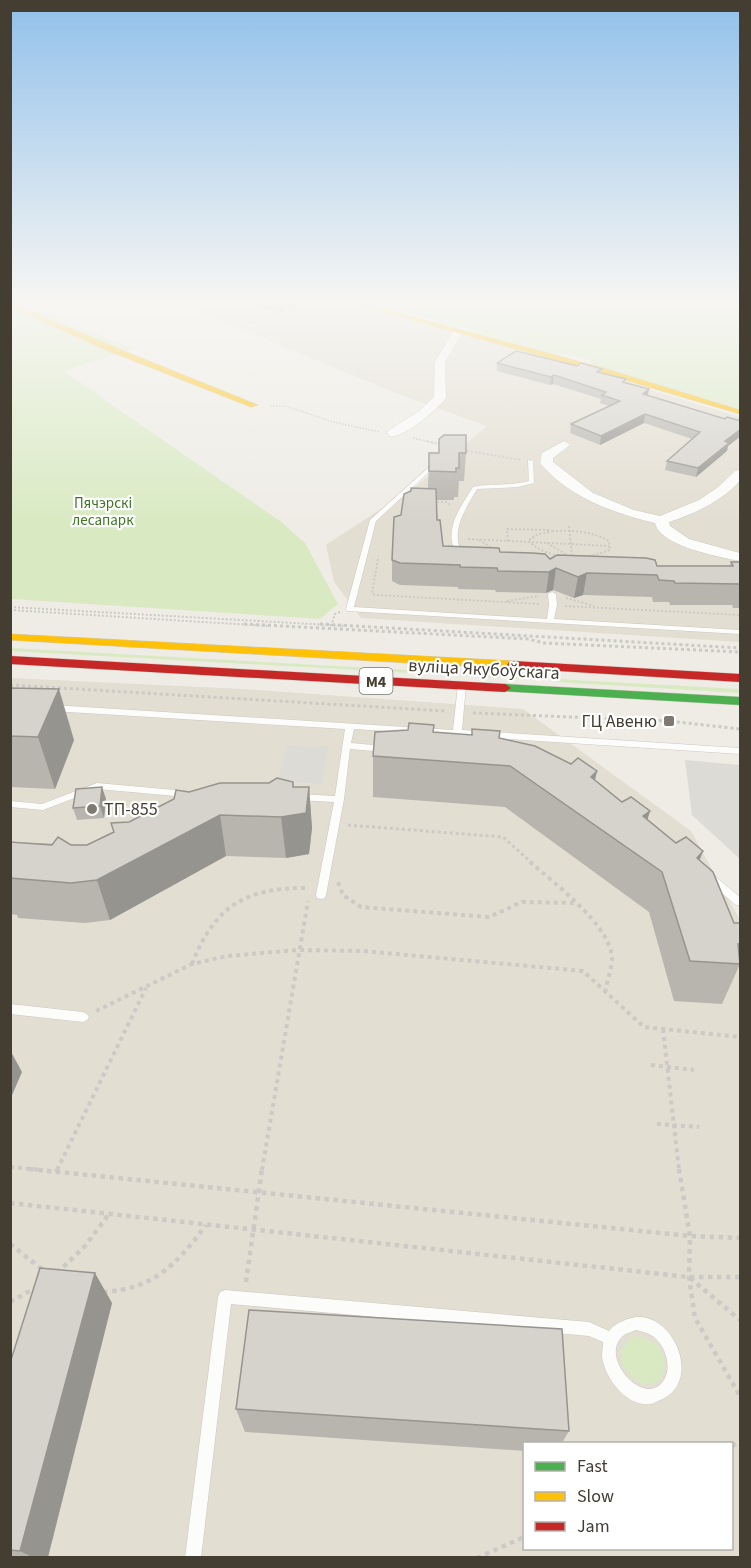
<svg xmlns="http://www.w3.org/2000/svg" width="751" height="1568" viewBox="0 0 751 1568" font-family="'Source Sans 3',sans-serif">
<rect width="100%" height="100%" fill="#eeece5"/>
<g fill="#e3ded2" fill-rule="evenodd">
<path d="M174,301h181l385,116v225l-379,-24 -27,-36 -8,-37 90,-59 71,-60 -89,-32z"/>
<path d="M11,678l232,11 280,20 168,122 49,89v637l-729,1zM524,1444h208v104h-208z"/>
</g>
<g fill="#d9eac3">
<path d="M10,301h7l-2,1 119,47 -71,22 217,150 25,22 33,61 -18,15 -309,-20z"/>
<path d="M368,301h372v108l-150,-45v-4c-14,-5 -30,-5 -45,-8z"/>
<path d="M10,648l529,29v3l-528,-29z"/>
<path d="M556,679l184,10v4l-184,-11z"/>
<path d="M633,1337c17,-1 34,12 31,32 -7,38 -68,-7 -31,-32z"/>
</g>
<g fill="#dddbd5">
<path d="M287,745l42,3 -8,36 -43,-3z"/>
<path d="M685,760l55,5v94l-48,-44z"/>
</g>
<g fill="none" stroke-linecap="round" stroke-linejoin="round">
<g stroke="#cac8c1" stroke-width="1">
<g id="lane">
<path d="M438,459l2,1v2l-64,59 -22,86 193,12 2,-14 -1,-11 4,-2 4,2 1,11 -3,14 186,11v4l-393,-23 -1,-2 24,-89z"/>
<path d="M528,460l5,1 1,22 -16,4 -41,2c-10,18 -25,38 -17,60l6,3 -3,2 -8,-3c-11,-22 6,-45 18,-64 18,-4 38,-1 56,-6z"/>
<path d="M462,682l4,3 -4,45 278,18v6l-386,-25 -3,14 34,3 4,3 -4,3 -35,-3 -6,50 -18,96 -1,3 -4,1 -4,-1 -1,-3 18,-93 -36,-2 -5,-3 5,-3 37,2 10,-67 -293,-18 -4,-3 4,-3 401,25 5,-45z"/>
<path d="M97,783l89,8 5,3 -5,3 -88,-8 -55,21 -33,-3v-6l32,3z"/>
<path d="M708,872l3,1 29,24v9l-4,-1 -31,-26 -2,-3 2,-3z"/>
<path d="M10,1004l73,8 4,2 2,3 -2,3 -4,2 -73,-8z"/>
<path d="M225,1290l364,32 20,9c6,-7 11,-9 19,-12 43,-16 79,65 30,82 -3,1 -5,3 -8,3 -24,3 -46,-27 -48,-48 0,-4 1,-9 1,-14l-14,-6 -358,-32 -30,254h-16l33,-261 2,-5zM636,1330c4,1 9,2 13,4 15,7 23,30 16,44 -17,34 -68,-20 -42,-42 3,-3 9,-4 13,-6z"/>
</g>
</g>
<g stroke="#cac8c1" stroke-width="1">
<g id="street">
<path d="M457,330l5,3 -17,29 1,36c-10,12 -42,41 -57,38l-2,-3 2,-3 30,-19 15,-14 1,-35 18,-31z"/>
<path d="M564,441l6,4 -17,13v4l40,31 41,17 26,6 39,-16 18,-12 18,-17 5,-1v11c-20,21 -44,32 -71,41l1,4 19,13 51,14v8c-21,-4 -80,-15 -85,-38 -42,-10 -87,-26 -115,-60l2,-10z"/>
</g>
</g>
<g stroke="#cdc9bc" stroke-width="1">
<path id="fast" d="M505,684l235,13v8l-239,-14 -2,-3z"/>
</g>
<g stroke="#cdc9bc" stroke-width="1">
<g id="slow">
<path d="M343,301h11l246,66 140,43v4l-146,-43z"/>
<path d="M10,302l107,46 141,57 -7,2 -140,-55 -101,-45z"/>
<path d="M10,634l503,27 6,4 -6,4 -503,-29z"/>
</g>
</g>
<g stroke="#cdc9bc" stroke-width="1">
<g id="jam">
<path d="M10,656l495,28 6,4 -6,4 -495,-28z"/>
<path d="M513,661l227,13v8l-231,-14 -2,-3 2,-3z"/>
</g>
</g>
<g stroke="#cccac5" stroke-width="1.5" stroke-dasharray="1.5 1.5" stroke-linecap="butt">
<path d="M728,301l12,3"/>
<path d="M270,406h16l47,16 47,10"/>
<path d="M413,438l21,5"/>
</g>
<g stroke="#cccac5" stroke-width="2" stroke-dasharray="2 2" stroke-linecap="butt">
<path d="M427,441l15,4"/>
<path d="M463,450l58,10"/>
<path d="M433,502h14l4,4"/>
<path d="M569,526l3,31"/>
<path d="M552,531c20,-1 39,0 57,10l1,9c-26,10 -60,11 -82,-9l8,-6z"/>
<path d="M468,539l141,7"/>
<path d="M479,540l15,9"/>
<path d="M508,541l-1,-12 43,1"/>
<path d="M547,543l20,12"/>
<path d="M378,559l-6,34 3,2 165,9"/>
<path d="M566,598l28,8"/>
<path d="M507,601l32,-5"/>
<path d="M565,606l175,9"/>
<path d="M10,607l337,19"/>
<path d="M10,610l258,16"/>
<path d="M331,626l4,-12 5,-2"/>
</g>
<g stroke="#cccac5" stroke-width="3" stroke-dasharray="3 3" stroke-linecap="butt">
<path d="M244,624l284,15 16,4 196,9"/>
<path d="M320,624l420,24"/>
<path d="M10,685l435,26"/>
<path d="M473,713l196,8 71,8"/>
<path d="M348,825l155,12 29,26"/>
</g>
<g stroke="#cccac5" stroke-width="4" stroke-dasharray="4 4" stroke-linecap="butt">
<path d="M530,862c24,21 83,65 82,98 -1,10 -5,22 -7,32"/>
<path d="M338,882l5,13 18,12 128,10 33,-15 54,1"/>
<path d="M192,964c23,-59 55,-77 117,-76"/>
<path d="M96,1011l96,-47 35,-8 71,-6 65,1 220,20 61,56 96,10"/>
<path d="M663,1029l16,141"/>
<path d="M651,1065l43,5"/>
<path d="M657,1124l42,3"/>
<path d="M10,1167l33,3"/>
<path d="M57,1170l89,-182"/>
<path d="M262,1170l46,-269"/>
</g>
<g stroke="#cccac5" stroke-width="4.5" stroke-dasharray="4.5 4.5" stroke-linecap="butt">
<path d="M29,1169l661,67 50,2"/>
<path d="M679,1169l11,67 -1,41 6,41 45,78"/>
<path d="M56,1172l2,-3"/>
<path d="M10,1203l679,74h51"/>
<path d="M10,1244l33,26"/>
<path d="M57,1273l28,-27 24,-32"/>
<path d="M690,1278l50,42"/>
<path d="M246,1282l16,-113"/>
<path d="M103,1292c51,-3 74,-28 103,-67"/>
<path d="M10,1302l27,-15"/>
<path d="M732,1446l8,-4"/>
<path d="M477,1558l47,-21"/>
</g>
<use href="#lane" fill="#fcfcfb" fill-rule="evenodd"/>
<use href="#street" fill="#fcfcfb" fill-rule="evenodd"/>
<use href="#fast" fill="#4caf50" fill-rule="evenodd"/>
<use href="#slow" fill="#ffc107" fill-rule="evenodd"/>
<use href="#jam" fill="#c62828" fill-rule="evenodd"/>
</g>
<g fill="#b8b5af">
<path d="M247,301h55v2l-23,10 -32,-9z"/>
<path d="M497,363l104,10 25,9 23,7 -1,6 77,24 16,2v15l-13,10 -1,5 -31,26 -31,-7 2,-9 25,-22 -48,-16 -44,22 -30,-12 1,-9 38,-18 -9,-3 1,-4 -48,-15 -3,1 -53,-14z"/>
<path d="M429,453h37l-2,28h-5l-1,16h-4v3h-17v20l6,26 57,6 50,7 107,7h73l1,-4h10v46h-8l-1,-3h-62l-1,-3h-16l-1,-5 -69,-2 -9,3 -21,-8 -7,3 -50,-1 -1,-2 -37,-1v-2l-58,-2 -8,-4v-21l9,-45 27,-26z"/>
<path d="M10,688l64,52 -19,49 -45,-2z"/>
<path d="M433,732l66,6 72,26 26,7 -2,9 27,22 28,9 -3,8 29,24 24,17 34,63h7l-1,41 -18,40 -48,-3 -25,-89 -144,-105 -132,-10v-41z"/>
<path d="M293,787h16l3,41 -3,26 -23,4 -60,-2 -116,64 -25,3 -67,-5 -1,-3 -7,-1v-72l77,3 26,-13 16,-10 60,-30z"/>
<path d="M106,799l-2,19 -27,2 -4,-12z"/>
<path d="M112,1303l-64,254h-38v-194z"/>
<path d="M236,1409l333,22 -7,12h-37v8l-280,-19z"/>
</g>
<g fill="#96948f">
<path d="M278,301h24v2l-23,10z"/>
<path d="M554,375l-1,9 -3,1 1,-8z"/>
<path d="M649,389l-2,8 -4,-3z"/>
<path d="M645,414l-1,9 -44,22 1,-9z"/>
<path d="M741,429v7l-13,10 -1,5 -31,26 2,-9 27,-27z"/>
<path d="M556,568l-3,22 -7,3 3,-21z"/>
<path d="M587,573l-4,22 -9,3 4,-21z"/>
<path d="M59,689l15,51 -19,49 -17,-52z"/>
<path d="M597,771l-10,41 4,-35z"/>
<path d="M293,782l3,33 13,-28 3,41 -3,26 -23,4 -5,-41z"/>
<path d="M102,787l4,12 -2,19 -4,-12z"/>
<path d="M650,811l-12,41 5,-36z"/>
<path d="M220,815l6,41 -116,64 -13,-40z"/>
<path d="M703,851l-15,41 9,-34z"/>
<path d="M10,1050l12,22 -12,28z"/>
<path d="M95,1273l17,30 -64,254h-16l-12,-6z"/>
</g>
<g fill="#d6d3cc" stroke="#96948f" stroke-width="1.5">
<path d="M516,351l61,15 4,-3 21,6 -5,3 29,7 -3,3 26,7 -6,5 82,25 2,-2 14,4v8l-16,12 4,2 -31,25 -31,-7 33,-29 -55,-18 -44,22 -30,-12 49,-23 -18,-6 4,-3 -52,-17 -3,2 -54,-14z"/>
<path d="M444,435h22v18h-7v15h-3v4l-27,-1v-18h10v-14z"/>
<path d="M411,488l25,1 1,31h3l3,26 56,2 1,4 32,1 13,1 5,5 7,-4 89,3 9,2 2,6h76l-2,-4h10v24l-2,-2 -64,-1 -1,-2 -15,-1 -2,-5 -70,-2 -9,4 -22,-9 -7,4 -51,-1 -1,-3 -37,-1v-2l-60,-2 -8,-3 2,-43 7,-2 3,-21 7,-3z"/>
<path d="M10,688l49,1 -21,48 -28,-1z"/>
<path d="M409,723l25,2 -1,7 39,3v-6l28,2 -1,7 36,8 36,18 7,-6 19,13 -6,6 31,25 9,-5 19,14 -7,5 33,27 10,-6 17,14 -6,7 16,14 21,51h7v20l-3,1 2,20 -50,-3 -28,-89 -152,-106 -137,-10 2,-24 33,-2z"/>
<path d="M277,778l16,4v5h16l-3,26 -25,4 -61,-2 -123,65 -26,3 -61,-5v-36l42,3 6,-8 13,8h16l27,-13 -3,-9 18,-1 45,-23 2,-9 13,2 31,-9h49z"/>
<path d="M102,787l-2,19 -27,2 3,-19z"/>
<path d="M40,1268l55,5 -75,278 -10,-1v-187z"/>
<path d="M249,1310l313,19 7,102 -333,-22z"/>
</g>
<linearGradient id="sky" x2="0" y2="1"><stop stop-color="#92c1eb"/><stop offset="0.58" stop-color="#f7f6f3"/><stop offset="1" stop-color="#f7f6f3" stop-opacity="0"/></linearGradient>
<rect width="751" height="521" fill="url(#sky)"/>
<g fill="#7f7a71" stroke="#fff" stroke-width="2">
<rect x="663" y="715" width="12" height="12" rx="3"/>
<circle cx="92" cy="809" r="6"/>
</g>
<g text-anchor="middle" stroke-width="4.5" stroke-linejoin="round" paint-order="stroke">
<g font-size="15" fill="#3f7723" stroke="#fff">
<text x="103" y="508">Пячэрскі<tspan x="103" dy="17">лесапарк</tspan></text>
</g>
<rect fill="#fff" stroke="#7b7770" stroke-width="1.5" x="359.5" y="668" width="33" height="26" rx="4.5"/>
<g font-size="16" font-weight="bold" fill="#433d32">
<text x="376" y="687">М4</text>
</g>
<g font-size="18" fill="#433d32" stroke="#fff">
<text transform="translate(484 669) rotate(3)" y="6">вуліца Якубоўскага</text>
</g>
<g font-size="18" fill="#433d32" stroke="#fff" text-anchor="end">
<text x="657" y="727">ГЦ Авеню</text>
<text x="104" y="815" text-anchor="start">ТП-855</text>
</g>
</g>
<rect width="751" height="1568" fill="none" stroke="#433d32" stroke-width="24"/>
<rect x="523" y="1442" width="210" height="108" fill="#ffffff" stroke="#b4b1ad" stroke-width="1.5"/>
<rect x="535" y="1462" width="30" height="9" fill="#4caf50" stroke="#b4b1ad" stroke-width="1.5"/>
<text x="577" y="1472" font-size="18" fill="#433d32">Fast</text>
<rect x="535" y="1492" width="30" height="9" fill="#ffc107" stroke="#b4b1ad" stroke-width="1.5"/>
<text x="577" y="1502" font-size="18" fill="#433d32">Slow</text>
<rect x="535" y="1522" width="30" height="9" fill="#c62828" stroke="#b4b1ad" stroke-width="1.5"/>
<text x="577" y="1532" font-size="18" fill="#433d32">Jam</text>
</svg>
